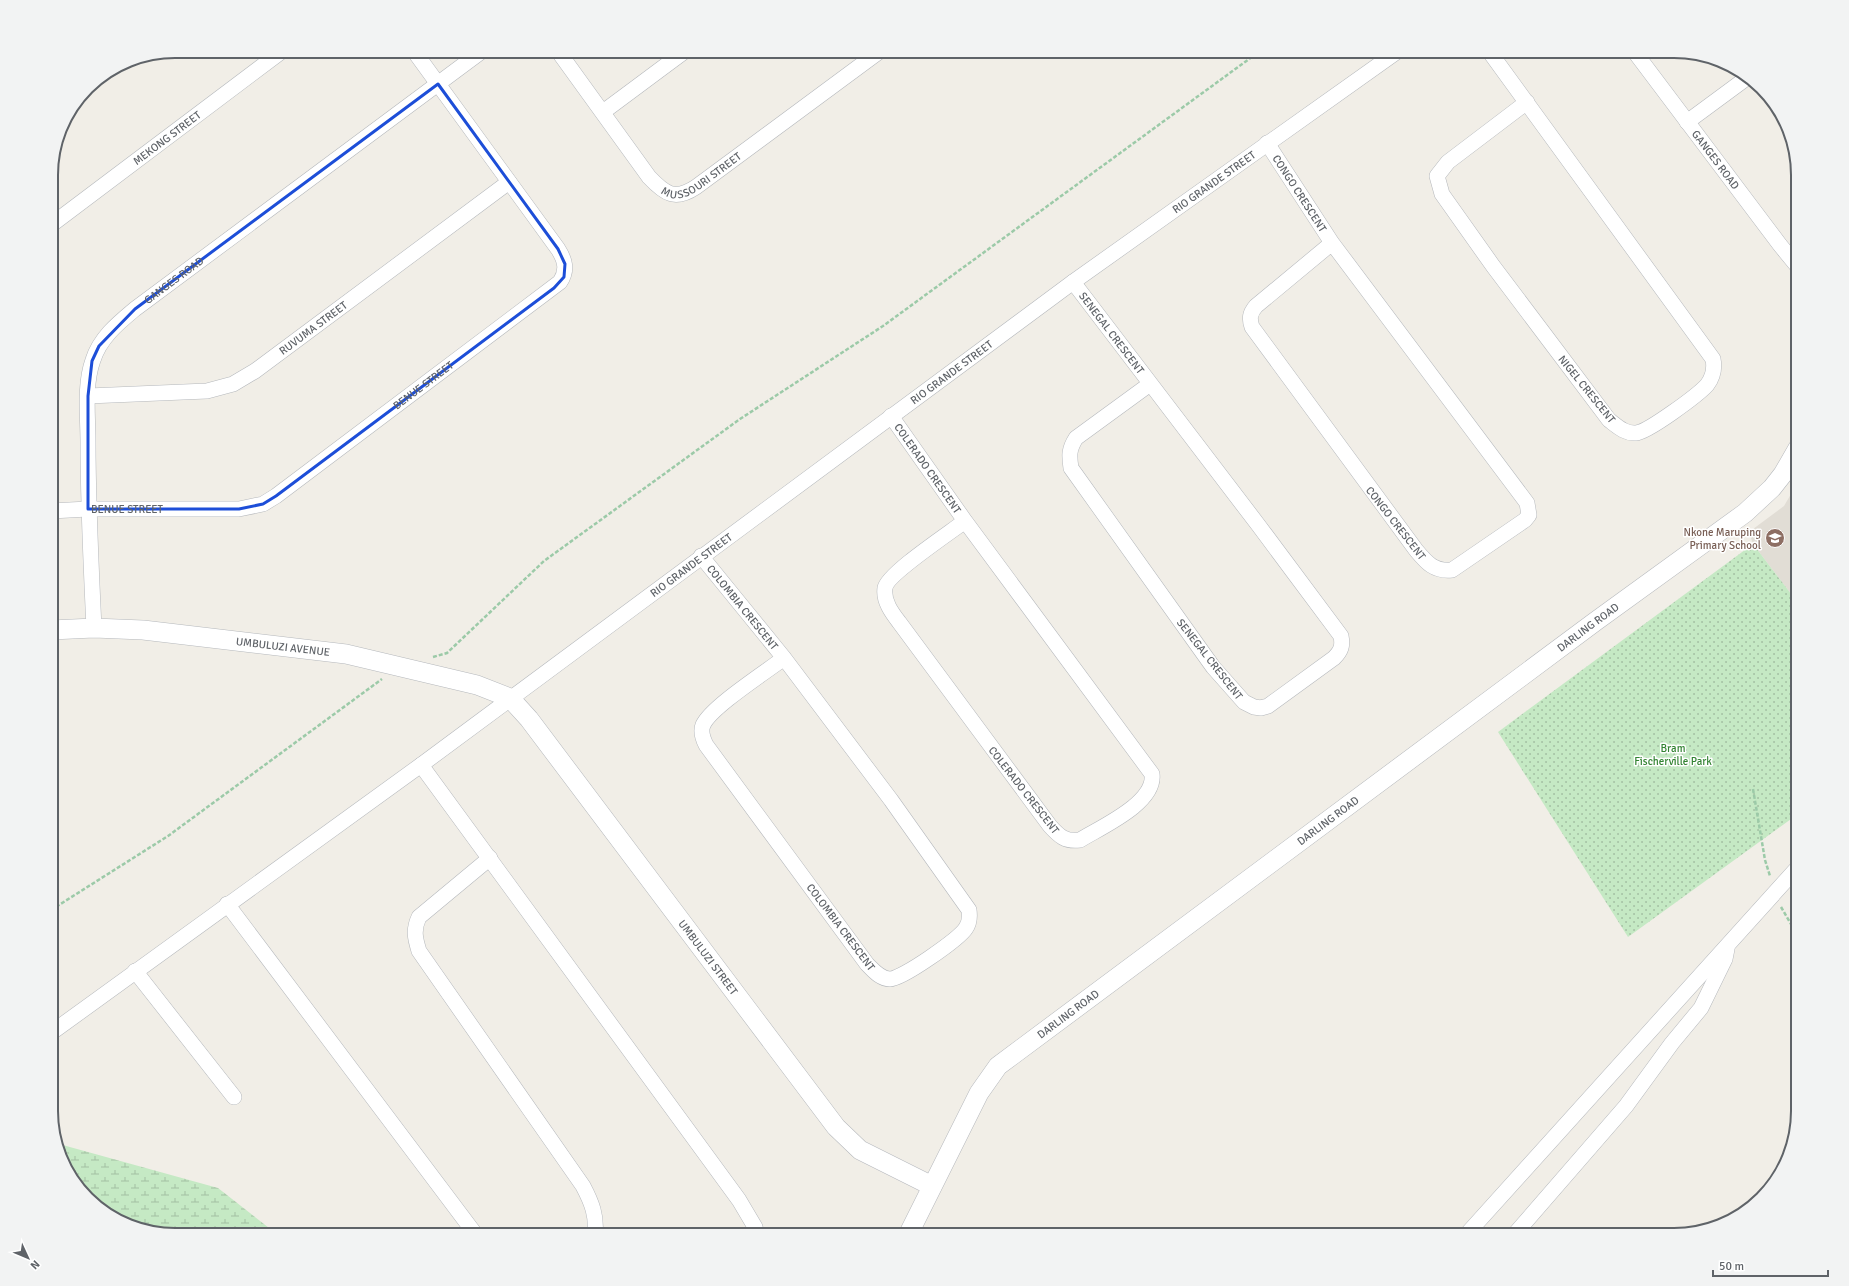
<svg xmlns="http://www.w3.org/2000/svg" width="1849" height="1286" viewBox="0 0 1849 1286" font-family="Signika,sans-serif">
<defs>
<pattern id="grass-dots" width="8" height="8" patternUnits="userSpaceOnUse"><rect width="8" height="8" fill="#c5e9c4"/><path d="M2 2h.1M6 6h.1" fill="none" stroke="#a3c0a3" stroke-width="1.8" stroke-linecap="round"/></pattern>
<pattern id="wetland-marsh" width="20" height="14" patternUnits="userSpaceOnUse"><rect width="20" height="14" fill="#c5e9c4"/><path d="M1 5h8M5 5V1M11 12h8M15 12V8" fill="none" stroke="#a3c0a3"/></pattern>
</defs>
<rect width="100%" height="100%" fill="#f1eee7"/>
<path fill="#e1ddd5" d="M1798,482v121l-45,-59 -4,-12 35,-26z"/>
<path fill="url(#grass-dots)" d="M1753,544l45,59v211l-170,123 -130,-205z"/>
<path fill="url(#wetland-marsh)" d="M59,1144l159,44 60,47h-103l-40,-7 -29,-14 -38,-41z"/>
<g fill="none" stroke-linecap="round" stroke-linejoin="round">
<g stroke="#b5b8bc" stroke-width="16">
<g id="minor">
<path id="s1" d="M558,51l91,126c16,17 26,24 47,10l184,-136"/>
<path d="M1489,51l224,308c2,10 0,18 -6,26 -9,10 -59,47 -71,48 -11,1 -19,-7 -27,-13l-116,-154 -51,-72 -5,-18 11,-14 79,-60"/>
<path id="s2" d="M1634,51l146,194 18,22"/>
<path d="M603,112l82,-61"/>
<path d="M1687,122l61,-45"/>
<path id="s3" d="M1267,143l65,100 195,260 2,12 -4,5 -73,50c-18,2 -26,-8 -36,-20l-164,-223c-3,-9 -2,-14 4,-21l76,-63"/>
<path id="s4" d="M51,225l231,-174"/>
<path id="s5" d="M1073,282l186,244 82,110c2,10 0,15 -7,22l-66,48 -7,2 -7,-1 -10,-5 -31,-35 -142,-199c-2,-13 -2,-19 5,-30l74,-54"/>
<path id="s6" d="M88,396l119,-5 26,-7 22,-13 254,-189"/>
<path id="s7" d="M891,416l74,105 187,253c4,29 -51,53 -72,66 -15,2 -21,-4 -30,-14l-151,-204c-7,-9 -16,-21 -14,-34 2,-14 66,-56 80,-67"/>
<path id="s8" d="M51,511l37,-2h151l24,-5 13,-8 284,-214c8,-12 5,-22 -2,-33l-144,-198"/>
<path id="s9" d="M701,556l83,102 107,142 78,110c1,7 1,12 -3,18 -7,11 -64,51 -76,51 -10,0 -17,-9 -23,-15l-161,-219c-3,-6 -6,-13 -3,-20 8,-18 63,-53 81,-67"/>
<path id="s10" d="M94,628c-3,-62 -6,-124 -6,-186 0,-26 -4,-57 5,-82 7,-22 24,-36 42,-51l347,-258"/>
<path d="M421,765l318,435 16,27 2,8"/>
<path d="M490,858l-71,59c-6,13 -4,21 0,34l164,235c9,17 14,30 12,49"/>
<path d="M227,904l249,331"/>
<path d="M135,971l99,126"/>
<path id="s11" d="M51,1033l370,-268 652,-483 325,-231"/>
<path d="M1466,1235l332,-368"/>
<path d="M1514,1235l112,-129 46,-63 29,-35 24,-49 2,-10"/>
</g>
</g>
<g stroke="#b5b8bc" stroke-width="20">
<g id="tertiary">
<path id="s12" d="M51,630l43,-2 49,2 203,24 131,31 33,13 19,21 307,408 24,23 72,36"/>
<path id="s13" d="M908,1235l71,-142 19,-27 598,-445 149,-108 27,-25 11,-14 15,-26"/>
</g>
</g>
<g stroke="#9ccaa8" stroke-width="2.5" stroke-dasharray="4 2" stroke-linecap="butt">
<path d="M433,657l14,-4 97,-92 196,-142 143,-93 377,-275"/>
<path d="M1753,789l12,71 5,16"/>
<path d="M1781,907l17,29"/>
<path d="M51,910l117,-74 214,-157"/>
</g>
<use href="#minor" stroke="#fff" stroke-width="15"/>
<use href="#tertiary" stroke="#fff" stroke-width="19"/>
</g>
<path fill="none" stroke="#1d4ed8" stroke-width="3" stroke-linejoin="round" d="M438,84l120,165 7,15 -1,13 -10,11 -278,208 -13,8 -24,5h-151v-113l4,-35 7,-15 36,-37z"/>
<defs>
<g id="school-disc" transform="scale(1)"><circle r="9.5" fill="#8d6e63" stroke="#fff"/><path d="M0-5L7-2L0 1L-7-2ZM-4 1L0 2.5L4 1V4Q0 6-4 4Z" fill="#fff"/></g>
</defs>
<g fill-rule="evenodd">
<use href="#school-disc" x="1775" y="538"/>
</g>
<g text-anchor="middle" stroke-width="3" stroke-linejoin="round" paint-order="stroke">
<g font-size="11" fill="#5f6368" stroke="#fff">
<text dy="4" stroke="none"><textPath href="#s4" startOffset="145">MEKONG STREET</textPath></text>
<text dy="4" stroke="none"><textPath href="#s2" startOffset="136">GANGES ROAD</textPath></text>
<text dy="4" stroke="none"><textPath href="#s1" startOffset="219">MUSSOURI STREET</textPath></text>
<text dy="4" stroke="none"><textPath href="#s11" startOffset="1441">RIO GRANDE STREET</textPath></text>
<text dy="4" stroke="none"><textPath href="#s3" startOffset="60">CONGO CRESCENT</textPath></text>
<text dy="4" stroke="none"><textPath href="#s10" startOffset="384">GANGES ROAD</textPath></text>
<text dy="4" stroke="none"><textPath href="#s6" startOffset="244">RUVUMA STREET</textPath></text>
<text dy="4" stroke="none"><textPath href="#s5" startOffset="64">SENEGAL CRESCENT</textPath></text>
<text dy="4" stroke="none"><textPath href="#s11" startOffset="1117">RIO GRANDE STREET</textPath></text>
<text dy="4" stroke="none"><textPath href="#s8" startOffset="412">BENUE STREET</textPath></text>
<text transform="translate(1587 389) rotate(51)" y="4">NIGEL CRESCENT</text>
<text dy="4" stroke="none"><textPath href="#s7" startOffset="64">COLERADO CRESCENT</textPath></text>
<text dy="4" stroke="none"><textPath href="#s8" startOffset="76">BENUE STREET</textPath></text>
<text transform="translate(1396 523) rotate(52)" y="4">CONGO CRESCENT</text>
<text dy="4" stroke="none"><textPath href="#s11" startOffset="793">RIO GRANDE STREET</textPath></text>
<text dy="4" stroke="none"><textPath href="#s9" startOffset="66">COLOMBIA CRESCENT</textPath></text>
<text dy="4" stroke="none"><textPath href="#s13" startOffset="927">DARLING ROAD</textPath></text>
<text dy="4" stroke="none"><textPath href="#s12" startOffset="233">UMBULUZI AVENUE</textPath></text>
<text transform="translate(1210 659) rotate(52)" y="4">SENEGAL CRESCENT</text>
<text transform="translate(1024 790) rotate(52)" y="4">COLERADO CRESCENT</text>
<text dy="4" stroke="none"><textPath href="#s13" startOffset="603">DARLING ROAD</textPath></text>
<text transform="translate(841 927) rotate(53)" y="4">COLOMBIA CRESCENT</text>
<text dy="4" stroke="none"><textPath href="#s12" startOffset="793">UMBULUZI STREET</textPath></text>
<text dy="4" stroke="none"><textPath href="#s13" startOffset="279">DARLING ROAD</textPath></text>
</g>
<g font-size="11" fill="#785e54" stroke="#fff" text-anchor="end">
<text x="1761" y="536">Nkone Maruping<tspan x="1761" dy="13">Primary School</tspan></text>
</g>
<g font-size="11" fill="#328332" stroke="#fff">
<text x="1673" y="752">Bram<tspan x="1673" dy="13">Fischerville Park</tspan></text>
</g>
</g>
<path d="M0 0H1849V1286H0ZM175 58H1674A117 117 0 0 1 1791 175V1111A117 117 0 0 1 1674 1228H175A117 117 0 0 1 58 1111V175A117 117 0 0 1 175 58Z" fill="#f2f3f3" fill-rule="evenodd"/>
<path fill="none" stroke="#5f6368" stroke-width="2" d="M175 58H1674A117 117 0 0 1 1791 175V1111A117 117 0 0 1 1674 1228H175A117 117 0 0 1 58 1111V175A117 117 0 0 1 175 58Z"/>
<g transform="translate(28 1258) rotate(134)" stroke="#ffffff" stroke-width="3" paint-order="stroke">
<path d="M0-3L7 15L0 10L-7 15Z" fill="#5f6368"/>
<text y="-6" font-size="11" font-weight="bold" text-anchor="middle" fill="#5f6368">N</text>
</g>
<path d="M1713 1270v6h115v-6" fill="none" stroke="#5f6368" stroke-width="2"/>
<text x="1719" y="1270" font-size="12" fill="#5f6368" stroke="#ffffff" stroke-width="3" paint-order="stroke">50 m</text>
</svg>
